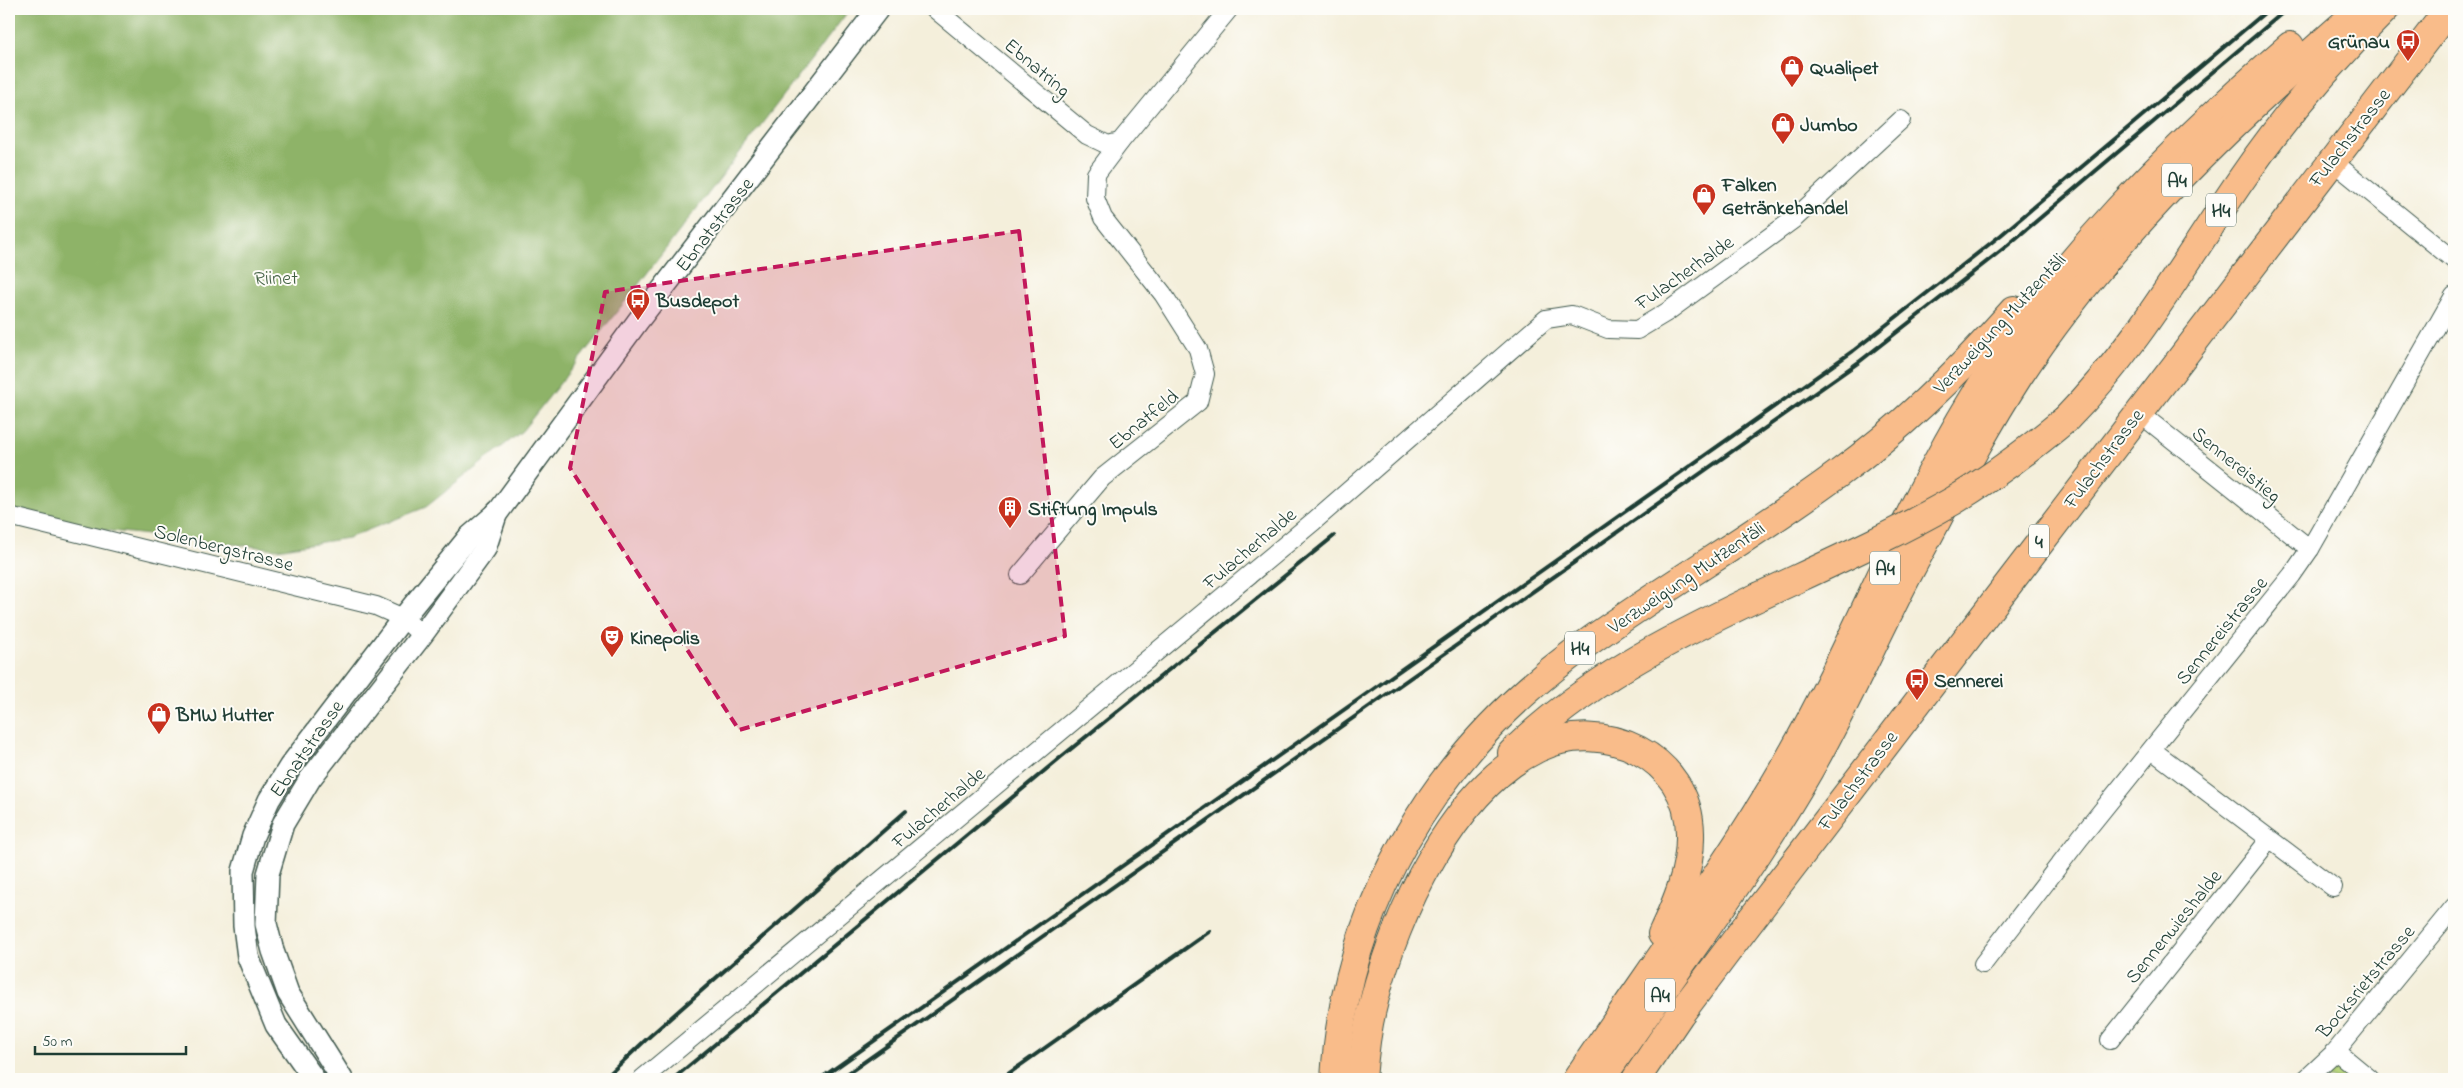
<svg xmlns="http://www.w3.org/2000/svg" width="2463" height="1088" viewBox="0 0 2463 1088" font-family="'Indie Flower',sans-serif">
<rect width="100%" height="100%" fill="#fdfcf7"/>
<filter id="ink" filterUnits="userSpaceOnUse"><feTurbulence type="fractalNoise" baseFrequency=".02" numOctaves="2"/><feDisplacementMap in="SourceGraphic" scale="10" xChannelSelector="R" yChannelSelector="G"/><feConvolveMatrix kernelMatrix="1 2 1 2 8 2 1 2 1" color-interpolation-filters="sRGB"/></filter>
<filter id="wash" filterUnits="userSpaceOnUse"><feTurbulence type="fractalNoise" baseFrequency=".0096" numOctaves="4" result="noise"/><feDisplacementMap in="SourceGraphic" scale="20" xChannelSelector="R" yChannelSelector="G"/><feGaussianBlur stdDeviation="1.12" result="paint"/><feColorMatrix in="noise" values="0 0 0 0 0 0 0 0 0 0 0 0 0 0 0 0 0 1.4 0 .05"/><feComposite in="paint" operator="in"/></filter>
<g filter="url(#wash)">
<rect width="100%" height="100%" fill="#f4efdb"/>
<path fill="#b3d177" stroke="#698756" d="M2336,1051l34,28h-64z"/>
<path fill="#8eb368" stroke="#56784e" d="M9,9h841l-215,280 -113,142 -96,76 -78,31 -71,11 -248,-27 -20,-6z"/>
</g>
<g filter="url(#ink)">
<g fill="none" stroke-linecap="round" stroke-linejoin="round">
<g stroke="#3f584d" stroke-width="20">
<g id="minor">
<path d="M935,9l152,126 21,10 12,-3 109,-133"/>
<path d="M2331,160l123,100"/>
<path d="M2138,412l172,137"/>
<path d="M9,516l367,90 27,12 19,17"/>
<path d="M1020,575l82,-97 96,-76 7,-28 -7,-25 -35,-55 -60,-76 -8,-20 1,-24 24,-32"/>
<path d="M2152,750l181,137"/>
<path d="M1983,964l97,-126 212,-263 18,-26 144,-253"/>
<path d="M2110,1040l159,-200"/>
<path d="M2336,1051l34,28"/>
<path d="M642,1079l672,-558 232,-202 26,-4 36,14 29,1 30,-18 127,-93 107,-99"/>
<path d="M2306,1079l30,-28 118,-144"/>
</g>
</g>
<g stroke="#3f584d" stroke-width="24">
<g id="tertiary">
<path d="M314,1079l-38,-54 -28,-68 -4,-31 -1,-55 10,-35 16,-36 21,-34 113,-148 65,-80 30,-26 140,-191 240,-312"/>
<path d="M342,1079l-54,-86 -15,-42 -7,-27 2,-50 15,-50 27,-45 112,-144 63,-86 12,-37"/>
</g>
</g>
<g stroke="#3f584d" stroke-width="30">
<path id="primary" d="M1636,1079l44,-65 64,-85 705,-920"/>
</g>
<g stroke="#3f584d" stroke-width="30">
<g id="trunk">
<path d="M2066,419c71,-72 120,-160 177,-242 42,-61 89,-116 142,-168"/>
<path d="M1512,753c71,-70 157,-114 246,-156"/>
<path d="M1335,1079c10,-173 98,-321 237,-425 86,-64 180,-116 266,-180 66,-48 122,-103 176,-164"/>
<path d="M1362,1079c2,-26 5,-52 12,-78 21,-86 80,-213 164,-253 65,-31 151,8 152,85 1,37 -13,69 -28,101"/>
<path d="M1577,1079c72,-107 150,-211 214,-323 66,-116 112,-243 182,-357 83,-136 198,-250 317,-353"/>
<path d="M1601,1079c69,-103 146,-201 208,-309 30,-52 54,-106 81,-160 15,-32 33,-63 49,-94 25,-47 50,-94 79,-139 93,-141 216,-258 343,-368"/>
</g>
</g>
<use href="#minor" stroke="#fff" stroke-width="18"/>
<use href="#tertiary" stroke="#fff" stroke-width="21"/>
<use href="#primary" stroke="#f9bc8a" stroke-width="28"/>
<use href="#trunk" stroke="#f9bc8a" stroke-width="28"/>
<g stroke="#1f3d34" stroke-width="4">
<path d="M604,1079l46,-43 256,-225"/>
<path d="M673,1079l388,-322 273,-221"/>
<path d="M820,1079l1033,-728 148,-116 268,-226"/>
<path d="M840,1079l1019,-717 149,-117 279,-236"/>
<path d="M1001,1079l209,-148"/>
</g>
<g stroke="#3f584d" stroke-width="30" stroke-linecap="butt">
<path id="trunk-bridge" d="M1758,597c66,-31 132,-60 195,-96 40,-24 77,-52 113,-82"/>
</g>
<use href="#trunk-bridge" stroke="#f9bc8a" stroke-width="28"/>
</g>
</g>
<path fill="#c2185b" fill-opacity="0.2" stroke="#c2185b" stroke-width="4" stroke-dasharray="10 6" stroke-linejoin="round" d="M1019,231l46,405 -326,94 -169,-262 35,-176z"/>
<defs>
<g id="bus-pin" transform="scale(1.25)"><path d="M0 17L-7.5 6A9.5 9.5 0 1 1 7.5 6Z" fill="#c8321e" stroke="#fdfcf7"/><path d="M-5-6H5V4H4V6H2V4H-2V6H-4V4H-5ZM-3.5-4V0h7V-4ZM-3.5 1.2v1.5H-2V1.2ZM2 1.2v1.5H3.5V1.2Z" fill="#fff"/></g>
<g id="shop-pin" transform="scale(1.25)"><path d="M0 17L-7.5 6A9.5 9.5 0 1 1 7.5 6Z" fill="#c8321e" stroke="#fdfcf7"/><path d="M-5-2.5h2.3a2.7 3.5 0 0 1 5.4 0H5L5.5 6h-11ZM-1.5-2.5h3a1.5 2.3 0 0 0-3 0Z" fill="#fff"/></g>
<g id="building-pin" transform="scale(1.25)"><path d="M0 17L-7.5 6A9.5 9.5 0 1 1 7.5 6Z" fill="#c8321e" stroke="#fdfcf7"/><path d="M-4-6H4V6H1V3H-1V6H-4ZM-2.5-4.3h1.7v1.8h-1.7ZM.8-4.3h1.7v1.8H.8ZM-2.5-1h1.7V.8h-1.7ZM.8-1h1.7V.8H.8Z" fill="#fff"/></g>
<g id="theatre-pin" transform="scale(1.25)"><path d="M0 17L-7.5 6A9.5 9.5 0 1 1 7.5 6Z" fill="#c8321e" stroke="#fdfcf7"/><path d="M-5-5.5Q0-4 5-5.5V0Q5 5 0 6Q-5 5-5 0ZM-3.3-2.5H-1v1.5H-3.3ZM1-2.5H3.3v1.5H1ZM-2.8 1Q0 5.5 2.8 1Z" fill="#fff"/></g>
</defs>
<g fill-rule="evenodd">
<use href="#bus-pin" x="2408" y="41"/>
<use href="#shop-pin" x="1792" y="67"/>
<use href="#shop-pin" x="1783" y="124"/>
<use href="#shop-pin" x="1704" y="195"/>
<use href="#bus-pin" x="638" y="300"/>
<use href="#building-pin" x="1010" y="508"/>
<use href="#theatre-pin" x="612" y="637"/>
<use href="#bus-pin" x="1917" y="680"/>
<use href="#shop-pin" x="159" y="714"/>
</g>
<g text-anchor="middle" stroke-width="4" stroke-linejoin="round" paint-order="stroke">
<g fill="#fdfcf7" stroke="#62766e" stroke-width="1">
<rect x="2162" y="163.5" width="30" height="33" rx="4"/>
<rect x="2206" y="193.5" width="30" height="33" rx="4"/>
<rect x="2029" y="524.5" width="20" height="33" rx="4"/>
<rect x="1870" y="551.5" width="30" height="33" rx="4"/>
<rect x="1565" y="631.5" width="30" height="33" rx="4"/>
<rect x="1645" y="978.5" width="30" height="33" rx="4"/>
</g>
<g font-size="19" font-weight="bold" fill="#1f3d34">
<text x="2177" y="187">A4</text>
<text x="2221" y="217">H4</text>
<text x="2039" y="548">4</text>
<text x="1885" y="575">A4</text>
<text x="1580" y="655">H4</text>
<text x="1660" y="1002">A4</text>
</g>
<g font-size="20" font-weight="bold" fill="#1f3d34" stroke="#fdfcf7" text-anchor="start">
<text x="2390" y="48" text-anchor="end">Grünau</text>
<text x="1810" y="74">Qualipet</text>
<text x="1800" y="131">Jumbo</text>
<text x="1722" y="191">Falken<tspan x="1722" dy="23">Getränkehandel</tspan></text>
<text x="656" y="307">Busdepot</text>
<text x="1028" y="515">Stiftung Impuls</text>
<text x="630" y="644">Kinepolis</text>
<text x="1934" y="687">Sennerei</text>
<text x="176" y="721">BMW Hutter</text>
</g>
<g font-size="20" fill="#1f3d34" stroke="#fdfcf7">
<text transform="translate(1038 67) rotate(40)" y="7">Ebnatring</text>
<text transform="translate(2349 137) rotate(-52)" y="7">Fulachstrasse</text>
<text transform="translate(714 224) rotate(-52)" y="7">Ebnatstrasse</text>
<text transform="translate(1684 272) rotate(-35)" y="7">Fulacherhalde</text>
<text transform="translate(1999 323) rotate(-47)" y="7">Verzweigung Mutzentäli</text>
<text transform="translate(1143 419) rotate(-39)" y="7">Ebnatfeld</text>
<text transform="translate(2103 458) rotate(-53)" y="7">Fulachstrasse</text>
<text transform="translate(2237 464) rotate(39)" y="7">Sennereistieg</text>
<text transform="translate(224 547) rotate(14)" y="7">Solenbergstrasse</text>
<text transform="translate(1249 548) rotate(-40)" y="7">Fulacherhalde</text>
<text transform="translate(1686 577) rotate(-34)" y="7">Verzweigung Mutzentäli</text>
<text transform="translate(2221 630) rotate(-51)" y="7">Sennereistrasse</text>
<text transform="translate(306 748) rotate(-55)" y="7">Ebnatstrasse</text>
<text transform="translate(1857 780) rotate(-53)" y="7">Fulachstrasse</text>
<text transform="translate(938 807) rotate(-40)" y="7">Fulacherhalde</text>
<text transform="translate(2173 926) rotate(-51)" y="7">Sennenwieshalde</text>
<text transform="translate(2365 981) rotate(-50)" y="7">Bocksrietstrasse</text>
</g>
<g font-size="20" fill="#446245" stroke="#fdfcf7">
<text x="276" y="284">Riinet</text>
</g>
</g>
<rect width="2463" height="1088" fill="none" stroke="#fdfcf7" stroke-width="30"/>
<path d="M35 1046v8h151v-8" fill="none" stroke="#1f3d34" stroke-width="2.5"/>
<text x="42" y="1046" font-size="15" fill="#1f3d34" stroke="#fdfcf7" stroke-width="4" paint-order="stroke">50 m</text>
</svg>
